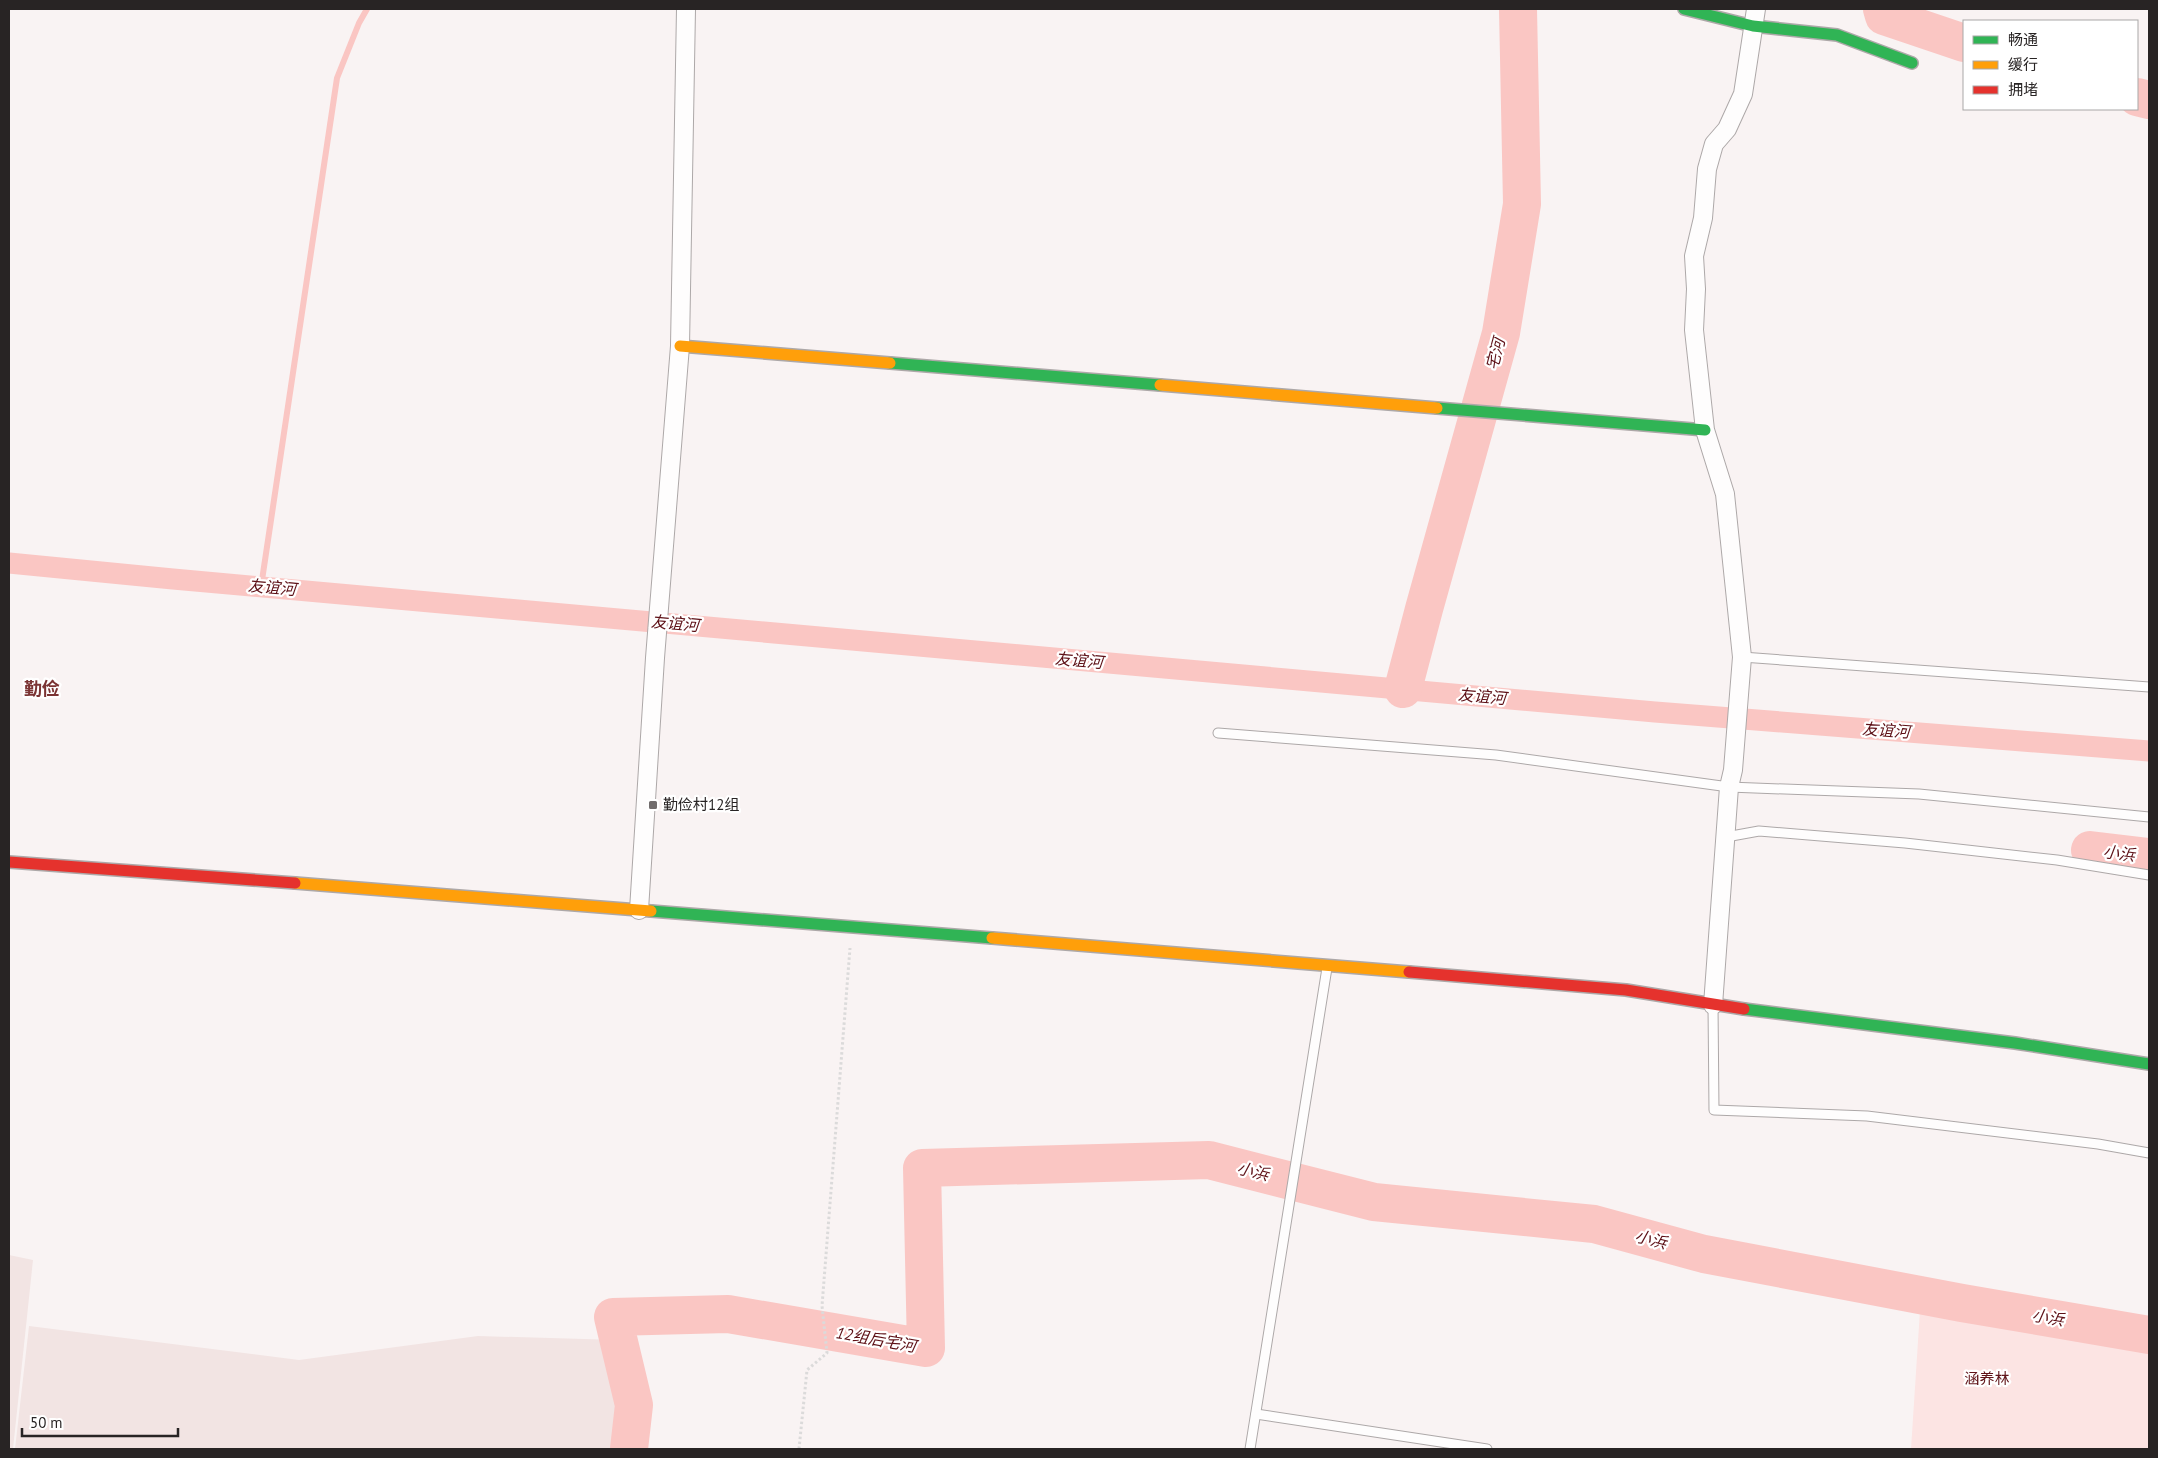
<svg xmlns="http://www.w3.org/2000/svg" width="2158" height="1458" viewBox="0 0 2158 1458" font-family="'PT Sans','Noto Sans SC',sans-serif">
<rect width="100%" height="100%" fill="#f9f3f3"/>
<g fill="#f2e4e3">
<path d="M9,1255l24,5 -20,189h-4z"/>
<path d="M29,1326l270,34 179,-24 140,4 4,109h-607z"/>
</g>
<path fill="#fce4e3" d="M1921,1295l228,40v114h-238z"/>
<g fill="none" stroke-linecap="round" stroke-linejoin="round">
<path stroke="#fac6c3" stroke-width="6" d="M261,587l76,-509 22,-55 8,-14"/>
<path stroke="#fac6c3" stroke-width="21" d="M9,563l164,16 1482,133 494,39"/>
<g stroke="#fac6c3" stroke-width="38">
<path d="M1882,9l2,7 80,27"/>
<path d="M2137,97l12,3"/>
<path d="M1403,689l21,-80 77,-276 21,-129 -4,-195"/>
<path d="M2090,850l59,7"/>
<path d="M629,1449l5,-44 -21,-88 115,-3 198,34 -4,-180 287,-8 165,42 220,22 110,30 258,49 187,32"/>
</g>
<g stroke="#ada8a8" stroke-width="11">
<g id="lane">
<path d="M1742,657l407,30"/>
<path d="M1218,733l278,22 233,32 190,7 230,23"/>
<path d="M1726,837l33,-6 146,12 152,17 92,15"/>
<path d="M1713,1005l1,105 153,6 231,28 51,9"/>
<path d="M1256,1414l231,35"/>
<path d="M1250,1449l77,-481"/>
</g>
</g>
<g stroke="#ada8a8" stroke-width="20">
<g id="street">
<path d="M639,910l16,-252 25,-312 6,-337"/>
<path d="M1713,1005l16,-218 4,-17 9,-113 -17,-163 -20,-64 -11,-100 2,-41 -2,-33 9,-38 4,-49 7,-25 13,-15 16,-35 13,-85"/>
</g>
</g>
<g stroke="#ada8a8" stroke-width="14">
<g id="fast">
<path d="M1684,9l69,17 84,9 75,28"/>
<path d="M890,363l270,22"/>
<path d="M1437,408l268,22"/>
<path d="M651,911l341,27"/>
<path d="M1744,1009l271,34 134,21"/>
</g>
</g>
<g stroke="#ada8a8" stroke-width="14">
<g id="slow">
<path d="M680,346l210,17"/>
<path d="M1160,385l277,23"/>
<path d="M295,883l356,28"/>
<path d="M992,938l417,34"/>
</g>
</g>
<g stroke="#ada8a8" stroke-width="14">
<g id="jam">
<path d="M9,862l286,21"/>
<path d="M1409,972l217,18 118,19"/>
</g>
</g>
<path stroke="#dbdada" stroke-width="3" stroke-dasharray="2.5 2.5" stroke-linecap="butt" d="M799,1449l8,-79 20,-17 -5,-47 28,-358"/>
<use href="#lane" stroke="#fefdfd" stroke-width="9"/>
<use href="#street" stroke="#fefdfd" stroke-width="18"/>
<use href="#fast" stroke="#30b455" stroke-width="11"/>
<use href="#slow" stroke="#ff9f0a" stroke-width="11"/>
<use href="#jam" stroke="#e5322d" stroke-width="11"/>
</g>
<rect fill="#716c6c" stroke="#fff" stroke-width="2" x="648" y="800" width="10" height="10" rx="2.5"/>
<g text-anchor="middle" stroke-width="4.5" stroke-linejoin="round" paint-order="stroke">
<g font-size="15" fill="#282424" stroke="#fff" text-anchor="start">
<text x="663" y="810">勤俭村12组</text>
</g>
<g font-size="15" fill="#601419" stroke="#fff">
<text x="1987" y="1384">涵养林</text>
</g>
<g font-size="16" font-style="italic" fill="#5d1016" stroke="#fff">
<text transform="translate(1495 354) rotate(-75)" y="6">宅河</text>
<text transform="translate(272 587) rotate(5)" y="6">友谊河</text>
<text transform="translate(675 623) rotate(5)" y="6">友谊河</text>
<text transform="translate(1079 660) rotate(5)" y="6">友谊河</text>
<text transform="translate(1482 696) rotate(5)" y="6">友谊河</text>
<text transform="translate(1886 730) rotate(4)" y="6">友谊河</text>
<text transform="translate(2119 853) rotate(7)" y="6">小浜</text>
<text transform="translate(1253 1171) rotate(14)" y="6">小浜</text>
<text transform="translate(1651 1239) rotate(15)" y="6">小浜</text>
<text transform="translate(2048 1317) rotate(10)" y="6">小浜</text>
<text transform="translate(876 1339) rotate(10)" y="6">12组后宅河</text>
</g>
<g font-size="18" font-weight="bold" fill="#7b3434" stroke="#fff">
<text x="42" y="695">勤俭</text>
</g>
</g>
<rect width="2158" height="1458" fill="none" stroke="#282424" stroke-width="20"/>
<rect x="1963" y="20" width="175" height="90" fill="#ffffff" stroke="#a9a7a7"/>
<rect x="1973" y="36" width="25" height="8" fill="#30b455" stroke="#a9a7a7"/>
<text x="2008" y="45" font-size="15" fill="#282424">畅通</text>
<rect x="1973" y="61" width="25" height="8" fill="#ff9f0a" stroke="#a9a7a7"/>
<text x="2008" y="70" font-size="15" fill="#282424">缓行</text>
<rect x="1973" y="86" width="25" height="8" fill="#e5322d" stroke="#a9a7a7"/>
<text x="2008" y="95" font-size="15" fill="#282424">拥堵</text>
<path d="M22 1428v8h156v-8" fill="none" stroke="#282424" stroke-width="2.5"/>
<text x="30" y="1428" font-size="15" fill="#282424" stroke="#ffffff" stroke-width="4" paint-order="stroke">50 m</text>
</svg>
